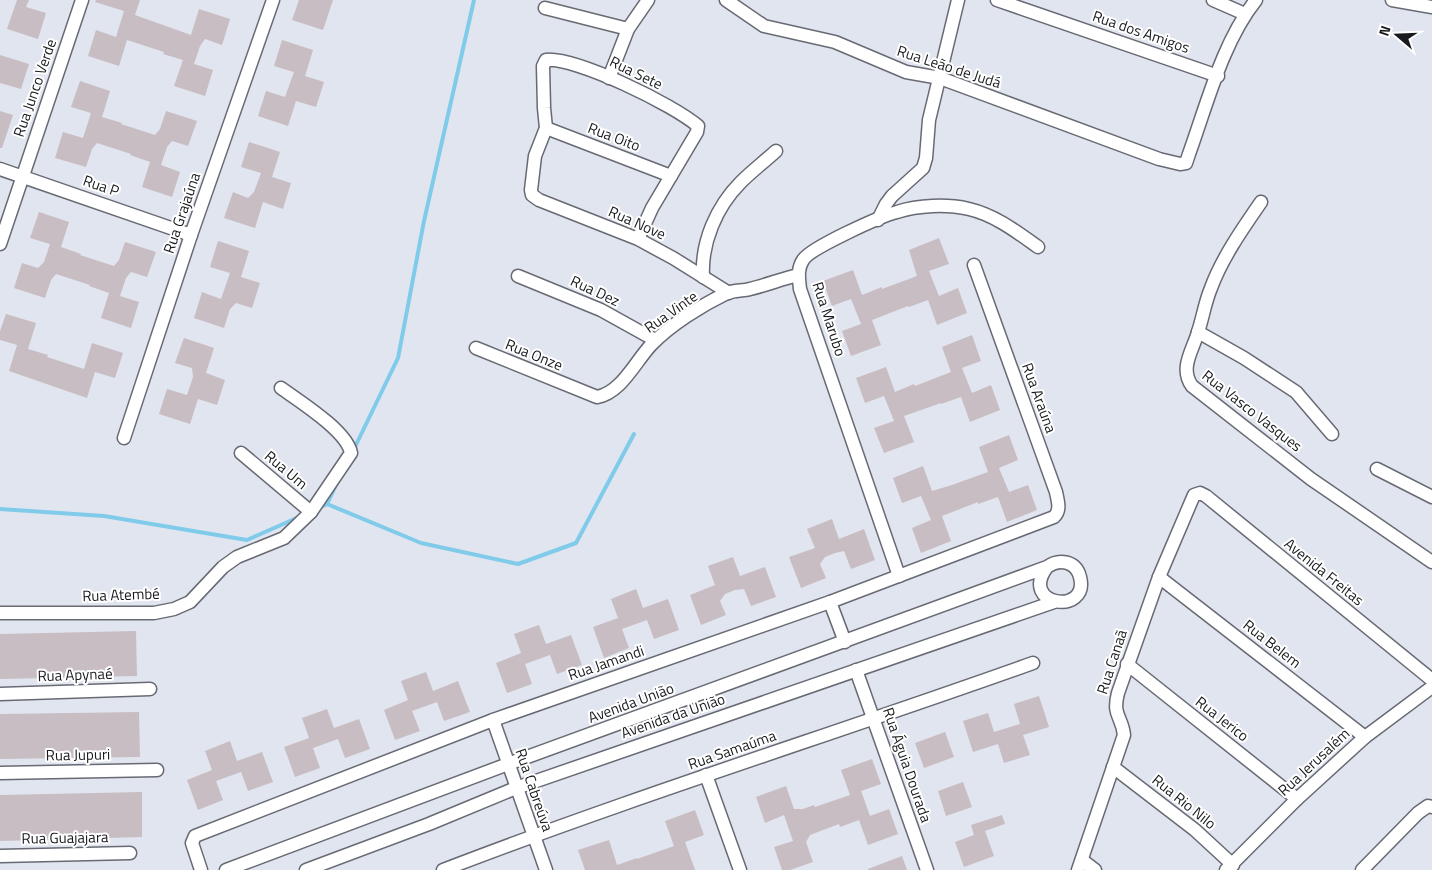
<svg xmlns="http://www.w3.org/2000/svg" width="1432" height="870" viewBox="0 0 1432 870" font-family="'Titillium Web',sans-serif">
<rect width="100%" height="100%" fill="#e1e5ef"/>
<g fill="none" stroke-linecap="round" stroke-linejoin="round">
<g stroke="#80cbea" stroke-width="4">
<path d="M354,449l44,-91 26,-137 50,-221"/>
<path d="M327,504l9,-19"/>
<path d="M319,508l8,-4 94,39 97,21 58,-21 58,-109"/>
<path d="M0,509l104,7 143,24 52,-23"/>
</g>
</g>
<g fill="#c8bdc2">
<path d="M17,0h12l-3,7 20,6 -8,26 -31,-10z"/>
<path d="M96,0h44l-5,15 56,20 8,-26 31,10 -8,26 -17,-6 -5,7 -6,18 19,6 -8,26 -31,-10 9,-26 -20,-6 1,-2 -37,-12 -8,26 -31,-10 8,-26 20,7 8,-26 -29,-9z"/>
<path d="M299,0h34l-10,30 -31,-10z"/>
<path d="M282,40l31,10 -8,26 19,6 -8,25 -20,-6 -8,25 -30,-10 8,-25 19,6 9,-25 -20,-6z"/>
<path d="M0,55l29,9 -8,25 -21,-6z"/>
<path d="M80,81l30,10 -8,26 20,6 -1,1 34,11 5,-6 6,-18 31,10 -9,25 -16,-5 -5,6 -6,18 19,7 -8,25 -30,-10 8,-25 -20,-7 1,-1 -34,-11 -5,6 -6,18 -31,-9 8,-26 20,6 8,-25 -20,-6z"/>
<path d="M0,111l13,4 -11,33h-2z"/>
<path d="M249,142l31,10 -8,25 19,6 -8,26 -20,-7 -8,26 -31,-10 9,-26 15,6 6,-6 7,-19 -20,-6z"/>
<path d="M39,212l30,10 -8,25 20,7 -1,1 34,11 5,-6 6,-18 31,10 -9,25 -16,-5 -5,6 -6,18 19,6 -8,26 -30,-10 8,-25 -20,-7 1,-1 -34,-11 -5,6 -6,18 -31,-10 8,-25 16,5 6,-6 6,-18 -20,-6z"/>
<path d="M939,238l10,26 -20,7 10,25 19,-8 9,25 -30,12 -9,-25 -19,7 -1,-1 -36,14 9,25 -30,11 -9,-25 19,-7 -10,-25 -19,7 -9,-25 30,-11 9,25 20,-8v2l35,-13 -8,-26z"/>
<path d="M218,241l31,10 -8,26 19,6 -8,25 -16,-5 -6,6 -6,19 -30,-10 8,-26 19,7 9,-26 -20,-6z"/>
<path d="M6,314l30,9 -8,26 20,6 -1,2 37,12 8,-26 31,10 -8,25 -20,-6 -8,26 -78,-27 8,-26 -17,-5v-9z"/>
<path d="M972,335l9,26 -19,7 10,25 19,-8 9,25 -30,12 -9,-25 -20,7v-1l-37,13 10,26 -30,11 -10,-25 20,-7 -10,-25 -19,7 -9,-25 30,-11 9,25 19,-8 1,2 36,-14 -9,-25z"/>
<path d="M184,338l30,10 -8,25 19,7 -8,25 -19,-6 -8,25 -31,-10 8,-25 20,6 6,-18 -1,-9 -17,-5z"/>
<path d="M1009,435l9,25 -19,8 10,24 19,-7 9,25 -30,12 -9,-25 -20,7v-2l-36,14 9,25 -30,12 -9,-25 19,-8 -10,-24 -19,7 -9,-25 30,-12 9,25 20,-6 36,-13 -9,-25z"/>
<path d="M832,519l7,20 25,-10 11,31 -24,9 -7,-18 -9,2 -10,4 -5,7 6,14 -25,10 -12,-31 26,-9 -8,-19z"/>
<path d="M733,557l7,19 25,-9 11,30 -25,9 -7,-17 -9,1 -10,4 -5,7 6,14 -25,10 -11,-30 25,-10 -7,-19z"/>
<path d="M636,589l7,19 25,-9 11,31 -25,9 -7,-19 -25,9 7,19 -25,10 -11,-31 25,-9 -7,-19z"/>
<path d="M539,625l7,19 25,-9 11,30 -25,9 -7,-19 -25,9 7,20 -25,9 -11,-30 25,-10 -7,-19z"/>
<path d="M136,631l1,45 -137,3v-45z"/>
<path d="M426,672l7,19 25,-10 12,31 -26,9 -7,-19 -25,9 8,20 -25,9 -11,-30 24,-10 -7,-19z"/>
<path d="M1039,696l10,31 -26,8 7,20 -26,8 -6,-19 -25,8 -10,-31 25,-8 6,19 26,-8 -6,-20z"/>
<path d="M327,709l7,19 25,-9 11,30 -25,9 -7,-19 -25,9 7,20 -25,9 -11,-30 25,-9 -7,-20z"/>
<path d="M139,712l1,45 -140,2v-45z"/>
<path d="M945,732l9,25 -30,11 -9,-25z"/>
<path d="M230,741l7,20 25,-9 11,30 -25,9 -7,-19 -25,9 7,19 -25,10 -11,-30 25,-10 -7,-19z"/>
<path d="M872,759l9,25 -20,7 9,25 19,-7 9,25 -30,11 -9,-25 -19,7 -1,-3 -29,11 -4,7 7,20 -23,8h-8l-8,-23 19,-6 -9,-26 -19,8 -9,-26 30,-11 8,23h9l11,-4 1,2 35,-12 -9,-25z"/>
<path d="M963,782l9,25 -26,9 -8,-25z"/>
<path d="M142,792v45l-142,4v-46z"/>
<path d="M695,810l9,25 -19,7 10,28h-110l-7,-20 31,-10 8,25 20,-7v1l37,-13 -9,-25z"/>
<path d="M1002,815l3,9 -20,7 9,25 -30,11 -9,-25 19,-7 -3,-10z"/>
<path d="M902,856l5,14h-39v-1z"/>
</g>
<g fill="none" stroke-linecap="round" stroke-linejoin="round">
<g stroke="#676a73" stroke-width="15">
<g id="minor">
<path d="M726,0l38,26 71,16 71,30 34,6 219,81 21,5 6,-1 3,-9c18,-50 34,-113 67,-154"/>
<path d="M997,0l221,76"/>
<path d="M1213,0l32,14"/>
<path d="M1392,0l40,7"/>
<path d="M545,8l83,21"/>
<path d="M609,78l19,-49 20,-29"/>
<path d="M546,128l125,48"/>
<path d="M0,169l191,66"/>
<path d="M1261,202c-18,26 -39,56 -50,86 -6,14 -8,29 -13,44 -5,18 -19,36 -6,54l119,93 121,83"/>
<path d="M878,220l8,-16 6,-8 31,-28 3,-10 3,-38 29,-120"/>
<path d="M638,239l14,-31 45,-76 1,-6c-24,-21 -122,-69 -152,-66l-3,6 1,42 2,20 -11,28 -4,34 1,5 7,5 99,39 35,19 56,35"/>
<path d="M0,244l82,-244"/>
<path d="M518,276l83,34 54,30"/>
<path d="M703,277c-2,-34 13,-70 38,-95 11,-11 23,-20 35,-31"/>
<path d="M1198,332l46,26 52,34 36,42"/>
<path d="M476,348l121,49c24,-4 38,-35 54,-52 19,-20 51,-40 76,-52 7,-3 16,-2 23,-4 16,-4 32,-10 48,-14"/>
<path d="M124,438l67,-203 82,-235"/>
<path d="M241,453l70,59"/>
<path d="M1377,469l55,28"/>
<path d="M899,576l-99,-287c-1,-10 -3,-20 3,-29 7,-12 78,-44 94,-48 21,-7 50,-8 72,-3 26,6 48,23 69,38"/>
<path d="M1159,577l206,160"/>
<path d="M830,602l15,40"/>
<path d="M0,613h154l20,-4 16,-7 33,-35 14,-10 47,-19 27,-26 40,-59c-4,-22 -52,-52 -70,-65"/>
<path d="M1127,664l170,135"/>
<path d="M856,670l71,200"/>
<path d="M0,694l150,-5"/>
<path d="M493,720l53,150"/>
<path d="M1113,767l82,63 38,35"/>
<path d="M0,773l157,-3"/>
<path d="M706,775l34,95"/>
<path d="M0,856l130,-3"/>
<path d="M1082,860l13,10"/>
<path d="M201,870l-9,-27 3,-7 298,-116 337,-118 224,-85c7,-7 4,-15 2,-25l-82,-227"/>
<path d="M226,870l282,-106 539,-197c12,-9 29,-6 33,10 10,39 -62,29 -33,-10"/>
<path d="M306,870l123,-46 87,-36 538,-186"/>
<path d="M443,870c195,-75 394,-137 590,-207"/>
<path d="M1078,870l46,-135c-2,-19 -12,-19 -6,-42l41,-116 35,-82 6,-2 6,3 226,184"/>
<path d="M1226,870l71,-71 68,-62 67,-50"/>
<path d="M1362,870l56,-57 10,-7 4,1"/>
</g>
</g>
<use href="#minor" stroke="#fff" stroke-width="12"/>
</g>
<g text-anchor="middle" stroke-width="4" stroke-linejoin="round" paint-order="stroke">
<g font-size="15" fill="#191a1e" stroke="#fff">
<text transform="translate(1141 32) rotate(19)" y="5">Rua dos Amigos</text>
<text transform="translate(949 67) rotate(18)" y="5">Rua Leão de Judá</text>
<text transform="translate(636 73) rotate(26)" y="5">Rua Sete</text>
<text transform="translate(35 88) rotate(-71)" y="5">Rua Junco Verde</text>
<text transform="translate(614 137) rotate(21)" y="5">Rua Oito</text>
<text transform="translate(101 186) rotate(19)" y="5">Rua P</text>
<text transform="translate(182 213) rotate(-71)" y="5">Rua Grajaúna</text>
<text transform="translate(637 223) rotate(24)" y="5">Rua Nove</text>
<text transform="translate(595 291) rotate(25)" y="5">Rua Dez</text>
<text transform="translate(671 312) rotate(-35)" y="5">Rua Vinte</text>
<text transform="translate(829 319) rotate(72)" y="5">Rua Marubo</text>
<text transform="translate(534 355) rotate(22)" y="5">Rua Onze</text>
<text transform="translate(1039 398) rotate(70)" y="5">Rua Araúna</text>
<text transform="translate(1252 411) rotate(38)" y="5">Rua Vasco Vasques</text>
<text transform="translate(286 470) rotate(40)" y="5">Rua Um</text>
<text transform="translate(1324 572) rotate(39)" y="5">Avenida Freitas</text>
<text transform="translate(121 595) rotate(-2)" y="5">Rua Atembé</text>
<text transform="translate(1272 644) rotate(38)" y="5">Rua Belem</text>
<text transform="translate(1112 662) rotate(-72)" y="5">Rua Canaã</text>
<text transform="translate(606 663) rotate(-19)" y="5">Rua Jamandi</text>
<text transform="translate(75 675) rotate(-2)" y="5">Rua Apynaé</text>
<text transform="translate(631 703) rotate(-20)" y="5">Avenida União</text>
<text transform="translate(673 716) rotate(-19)" y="5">Avenida da União</text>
<text transform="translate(1222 719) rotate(38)" y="5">Rua Jerico</text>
<text transform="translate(732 750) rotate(-19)" y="5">Rua Samaúma</text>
<text transform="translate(78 755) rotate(-1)" y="5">Rua Jupuri</text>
<text transform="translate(1314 762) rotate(-43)" y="5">Rua Jerusalém</text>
<text transform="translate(907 765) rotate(71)" y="5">Rua Águia Dourada</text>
<text transform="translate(534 790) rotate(71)" y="5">Rua Cabreúva</text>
<text transform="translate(1184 802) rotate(39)" y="5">Rua Rio Nilo</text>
<text transform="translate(65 838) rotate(-1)" y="5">Rua Guajajara</text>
</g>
</g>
<g transform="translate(1397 35) rotate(289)" stroke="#ffffff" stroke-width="4" paint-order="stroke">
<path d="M0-4L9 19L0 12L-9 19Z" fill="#191a1e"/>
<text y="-8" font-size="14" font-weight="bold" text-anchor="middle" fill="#191a1e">N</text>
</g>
</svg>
